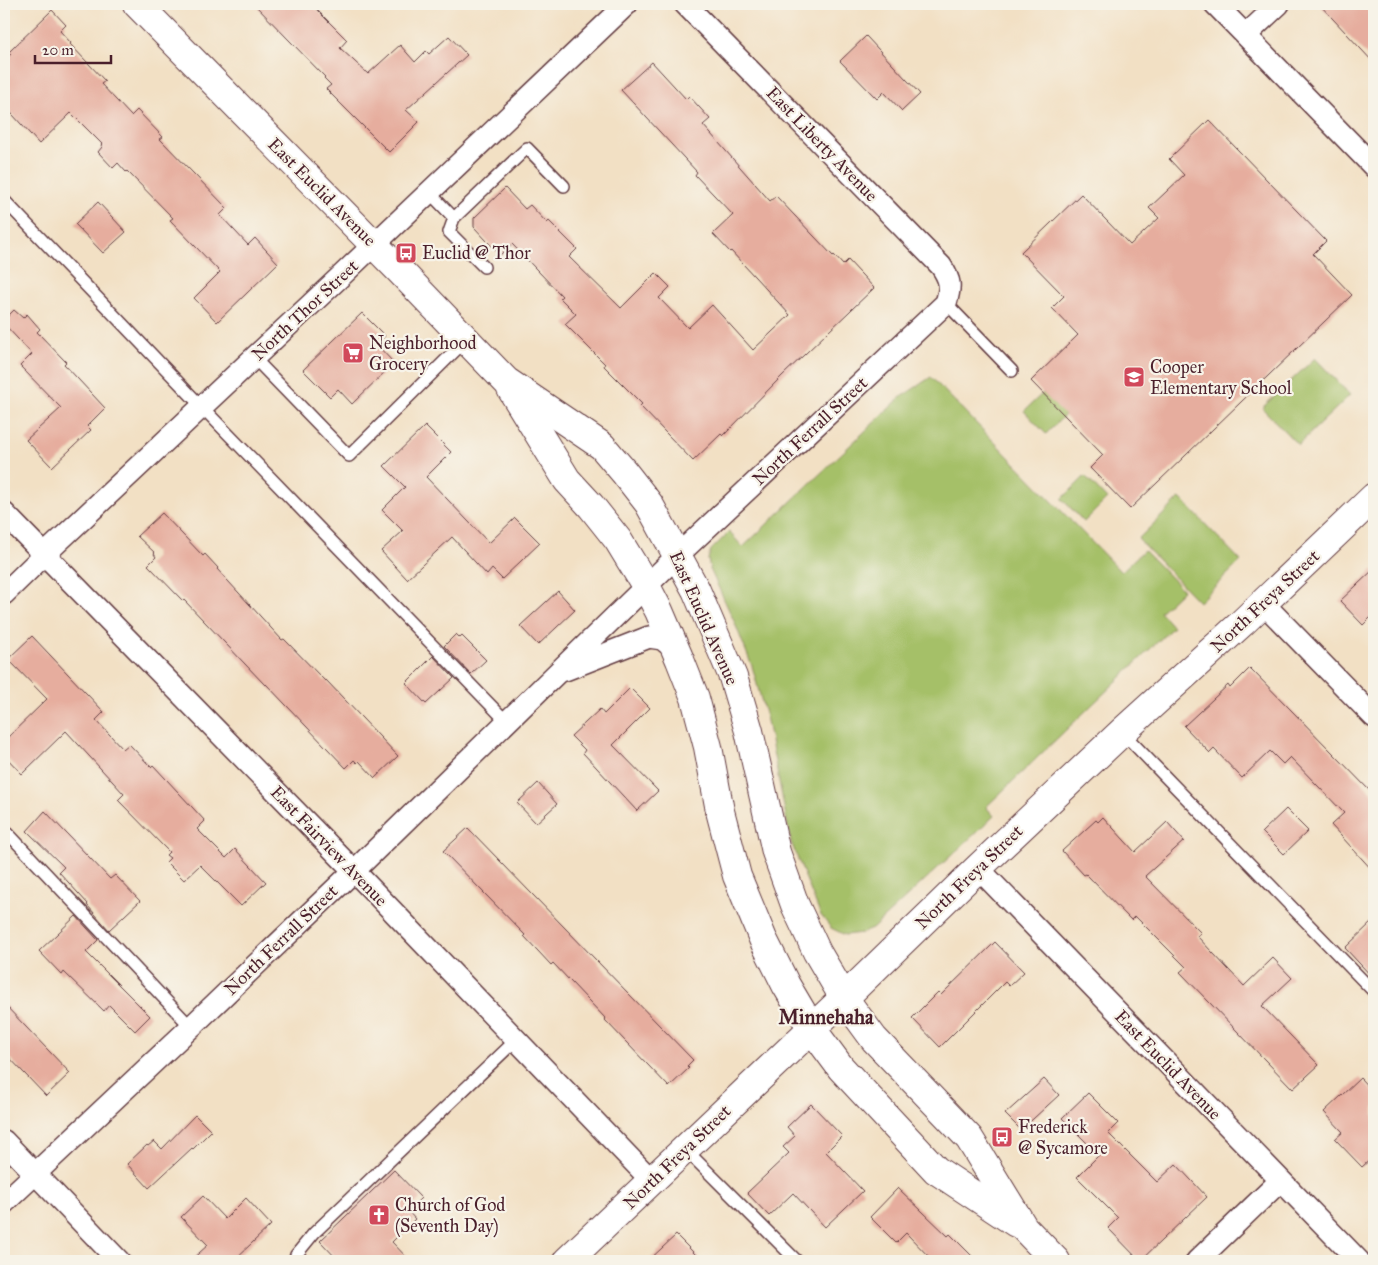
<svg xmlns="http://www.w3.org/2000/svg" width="1378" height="1265" viewBox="0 0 1378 1265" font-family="'IM FELL Great Primer',serif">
<rect width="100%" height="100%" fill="#f7f3e8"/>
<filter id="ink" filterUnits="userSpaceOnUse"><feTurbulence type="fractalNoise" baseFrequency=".02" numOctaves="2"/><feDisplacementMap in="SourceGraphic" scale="10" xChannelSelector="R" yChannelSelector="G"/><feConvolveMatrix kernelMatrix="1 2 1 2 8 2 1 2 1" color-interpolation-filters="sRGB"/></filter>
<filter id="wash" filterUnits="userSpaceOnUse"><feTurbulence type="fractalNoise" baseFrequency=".0096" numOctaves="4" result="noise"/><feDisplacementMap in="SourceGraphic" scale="20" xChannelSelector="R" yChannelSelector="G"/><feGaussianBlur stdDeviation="1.12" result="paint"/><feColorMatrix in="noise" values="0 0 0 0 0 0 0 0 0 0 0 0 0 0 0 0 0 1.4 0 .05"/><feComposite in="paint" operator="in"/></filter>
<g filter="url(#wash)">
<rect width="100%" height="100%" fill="#f2e0c4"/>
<g fill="#a5c067" stroke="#787049">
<path d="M1315,358l35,37 -52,50 -36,-37z"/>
<path d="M931,377l190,195 23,-22 39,40 -23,22 13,15 -187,180 8,9 -122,113 -10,4 -17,2 -14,-7 -11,-14 -29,-72 -24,-121 -15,-55 -18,-45 -24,-52 -2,-10 3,-9 18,-18 14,15 158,-150z"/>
<path d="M1043,393l22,22 -19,19 -22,-23z"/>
<path d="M1085,476l22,23 -23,23 -22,-23z"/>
<path d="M1180,498l61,63 -42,41 -61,-63z"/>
</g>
<g id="blocks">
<g fill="#e6ad9e">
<path d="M254,4h57l36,36 -7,8 28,26 32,-29 15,17 11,-11 3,3 20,-18 18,19 -61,55 13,12 -30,30 -63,-63 5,-4 -7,-7 1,-1z"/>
<path d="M1319,4h48l7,8v51z"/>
<path d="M52,10l14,15 -6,6 11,12 -1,1 35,37 -4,3 30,32 6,-6 26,27 -3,2 67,69 -7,7 28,30 7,-7 23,25 -61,59 -23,-24 26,-26 -50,-52 3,-2 -46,-47 -1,1 -8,-9 -5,5 -15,-16 4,-5 -1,-2 1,-1 -31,-31 -32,31 -35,-39v-44l7,-7 -2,-2z"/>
<path d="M866,36l54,58 -18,17 -18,-19 -7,7 -37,-38z"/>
<path d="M652,62l34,37 3,-3 21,23 -7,6 67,76 6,-5 57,60 1,-1 9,10 5,-5 26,28 -92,88 -59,60 -2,-2 -28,27 -53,-55 2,-2 -38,-38 1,-2 -40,-40 11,-10 -16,-16 2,-2 -50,-52 -12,11 -26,-28v-9l31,-30 20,21 5,-4 17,18 2,-2 28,28 -8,8 52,51 35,-35 14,14 -11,11 29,30 24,-23 41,45 37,-35 -59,-64 -1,1 -17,-18 20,-19 -38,-40 2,-3 -76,-82z"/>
<path d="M1209,120l117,121 -13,13 39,41 -222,214 -40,-41 13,-13 -72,-74 47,-46 -26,-27 12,-12 -43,-44 60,-58 49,51 29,-27 -10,-10 35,-33 -15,-16z"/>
<path d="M98,202l28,30 -23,21 -28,-29z"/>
<path d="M14,310l9,8 4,-4 13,15 -3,3 29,30 -2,2 41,44 -18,18 4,4 -39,37 -26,-27 35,-32 -41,-42 12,-12 -28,-30v-4z"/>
<path d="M362,313l23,23 -9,8 18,19 -42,41 -14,-15 -8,8 -27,-27z"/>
<path d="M425,426l26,26 -25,25 63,66 26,-25 25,25 -38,36 -10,-10 -5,6 -35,-38 -45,42 -26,-28 22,-20 -21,-21 23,-23 -21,-21z"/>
<path d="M162,513l41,43 2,-2 13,14 -1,1 65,71 2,-1 41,42 1,-1 72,76 -23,22 -16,-17 -2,2 -3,-3 -8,8 -80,-84 -1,1 -81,-85 -1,1 -35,-36 8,-8 -2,-3 1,-1 -18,-17z"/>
<path d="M1374,569v45l-11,11 -23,-24z"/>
<path d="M558,591l17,19 -37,35 -18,-19z"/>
<path d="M456,634l4,4 2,-2 24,24 -15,14 -27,-28z"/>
<path d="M32,636l72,76 -8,8 27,29 6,-5 22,23 2,-2 52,56 -8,8 29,29 9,-9 31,33 -25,24 -41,-41 -16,15 -18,-18 4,-4 -4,-3 3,-3 -51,-52 6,-6 -58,-63 -44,43 -18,-19v-14l43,-42 -39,-40z"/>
<path d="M433,656l21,22 -28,26 -20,-21z"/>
<path d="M1250,668l124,127v77l-43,-47 13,-12 -54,-56 -7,7 -13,-13 -28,27 -28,-29 -4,4 -26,-27 44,-41 2,3z"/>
<path d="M630,688l20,20 -37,37 45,46 -21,20 -54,-58 2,-3 -14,-14 29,-27 4,5z"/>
<path d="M538,783l19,21 -21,19 -19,-20z"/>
<path d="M1286,809l22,22 -24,23 -22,-22z"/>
<path d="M45,811l65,68 5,-4 25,26 -31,29 -22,-25 1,-1 -29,-32 5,-5 -37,-36z"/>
<path d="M1103,817l32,35 32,-30 17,19 -39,35 56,57 -4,3 47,50 29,-28 19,20 -30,28 57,59 -26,24 -113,-117 6,-5 -51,-51 -4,4 -45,-46 -2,1 -22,-24 34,-31 2,2z"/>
<path d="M468,828l225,232 -6,6 2,2 -20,19 -64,-67 1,-1 -53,-56 -2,2 -27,-29 1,-1 -82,-84z"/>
<path d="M76,916l22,24 -12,12 64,64 -15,15 -26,-26 -5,6 -40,-39 -2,3 -23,-24z"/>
<path d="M1374,920v59l-29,-31z"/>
<path d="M995,942l29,30 -15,14 -4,-4 -65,65 -28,-29 26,-26 3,3z"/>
<path d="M4,1004l66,69 -24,23 -42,-44z"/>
<path d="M1360,1078l14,15v63l-12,11 -27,-28 8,-7 -19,-20z"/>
<path d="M1044,1079l15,16 -38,35 -16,-16z"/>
<path d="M1088,1093l30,30 -10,10 49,49 19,-18 31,33 -67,64 -32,-33 10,-10 -41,-41 22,-22 -37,-37z"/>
<path d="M811,1104l31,32 -16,16 37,39 -38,36 -32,-34 -24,23 -22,-23 42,-40 -6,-6 12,-11 -8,-9z"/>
<path d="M195,1115l16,16 -18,18 -1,-1 -43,40 -22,-24 20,-19 1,1 6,-5 8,8z"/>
<path d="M394,1170l27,28 -13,13 7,8 -23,23 18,19h-71l-19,-20z"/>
<path d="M898,1188l50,48 2,-2 27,27h-44l-27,-28 -10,10 -26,-26z"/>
<path d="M203,1196l22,23 21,-21 25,27 -38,36h-43l18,-16 -27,-28z"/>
<path d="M676,1235l26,26h-54z"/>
</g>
</g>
</g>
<g filter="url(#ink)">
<use href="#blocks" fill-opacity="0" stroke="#633c42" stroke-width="1"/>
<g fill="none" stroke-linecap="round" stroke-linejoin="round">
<g stroke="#633c42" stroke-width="14">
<g id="service">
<path d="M429,192l25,26"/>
<path d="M4,200l198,207 304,314"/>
<path d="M484,267l-35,-35 5,-14 73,-70 37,38"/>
<path d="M946,303l66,68"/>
<path d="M254,358l95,98 117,-116"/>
<path d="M1122,732l252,260"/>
<path d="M4,829l187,198"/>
<path d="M685,1149l112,112"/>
<path d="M294,1261l2,-6 18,-22 202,-193"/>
</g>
</g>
<g stroke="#633c42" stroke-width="24">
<g id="minor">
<path d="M1215,4l159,163"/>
<path d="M1246,35l33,-31"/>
<path d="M4,513l350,358 298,310"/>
<path d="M4,594l40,-39 296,-278 287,-273"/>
<path d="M1263,603l111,114"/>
<path d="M565,670l84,-33 13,2 15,12"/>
<path d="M978,868l381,393"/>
<path d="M4,1141l115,120"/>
<path d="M4,1203l187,-176 163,-156 324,-316 268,-252c5,-17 5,-22 -5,-37l-256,-262"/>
<path d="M1197,1261l83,-80"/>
</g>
</g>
<g stroke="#633c42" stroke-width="30">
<path id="tertiary" d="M567,1261l277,-263 134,-130 144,-136 120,-109 132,-126"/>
</g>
<g stroke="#633c42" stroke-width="30">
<g id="secondary">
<path d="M137,4l262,266 107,111 96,65 22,26 25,32 47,86 37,87 16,54 27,121 19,53 22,47 27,46 30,41 95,99 55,90 32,33"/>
<path d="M511,389l56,91 24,26 27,34 28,46 13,25 21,49 15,38 13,49 12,64 17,65 26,63 23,46 26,44 29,39 95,102 80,53"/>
</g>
</g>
<use href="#service" stroke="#fff" stroke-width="11"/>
<use href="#minor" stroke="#fff" stroke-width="21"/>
<use href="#tertiary" stroke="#fff" stroke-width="28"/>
<use href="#secondary" stroke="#fff" stroke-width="28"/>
</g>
</g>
<defs>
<g id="bus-square" transform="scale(1.125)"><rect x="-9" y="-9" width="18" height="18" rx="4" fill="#d1495b" stroke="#f7f3e8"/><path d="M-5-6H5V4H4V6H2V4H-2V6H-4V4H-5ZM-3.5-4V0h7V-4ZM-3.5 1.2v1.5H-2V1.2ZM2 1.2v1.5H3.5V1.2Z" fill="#fff"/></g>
<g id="supermarket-square" transform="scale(1.125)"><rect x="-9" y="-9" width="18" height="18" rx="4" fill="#d1495b" stroke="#f7f3e8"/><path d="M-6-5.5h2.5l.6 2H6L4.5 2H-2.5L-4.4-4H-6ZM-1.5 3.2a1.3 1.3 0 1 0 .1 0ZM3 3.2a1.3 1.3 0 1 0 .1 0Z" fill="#fff"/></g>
<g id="school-square" transform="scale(1.125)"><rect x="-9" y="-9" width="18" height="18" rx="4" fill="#d1495b" stroke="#f7f3e8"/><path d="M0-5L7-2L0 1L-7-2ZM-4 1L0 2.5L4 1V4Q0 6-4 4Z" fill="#fff"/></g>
<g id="church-square" transform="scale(1.125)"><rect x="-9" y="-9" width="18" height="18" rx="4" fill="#d1495b" stroke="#f7f3e8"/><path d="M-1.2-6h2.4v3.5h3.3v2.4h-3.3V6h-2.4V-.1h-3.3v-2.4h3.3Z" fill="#fff"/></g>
</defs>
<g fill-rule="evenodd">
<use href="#bus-square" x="406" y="253"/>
<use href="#supermarket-square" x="353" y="353"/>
<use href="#school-square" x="1134" y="377"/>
<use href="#bus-square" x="1002" y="1137"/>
<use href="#church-square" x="379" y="1215"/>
</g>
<g text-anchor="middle" stroke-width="4.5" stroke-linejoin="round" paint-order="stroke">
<g font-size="18" fill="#4a1f2b" stroke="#f7f3e8">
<text transform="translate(822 144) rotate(46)" y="6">East Liberty Avenue</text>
<text transform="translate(322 192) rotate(45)" y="6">East Euclid Avenue</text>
<text transform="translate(305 310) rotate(-43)" y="6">North Thor Street</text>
<text transform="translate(810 431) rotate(-43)" y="6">North Ferrall Street</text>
<text transform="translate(1265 601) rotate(-43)" y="6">North Freya Street</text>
<text transform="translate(704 618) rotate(66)" y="6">East Euclid Avenue</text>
<text transform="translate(329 846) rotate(46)" y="6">East Fairview Avenue</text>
<text transform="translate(969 877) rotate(-44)" y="6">North Freya Street</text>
<text transform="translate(281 940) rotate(-44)" y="6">North Ferrall Street</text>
<text transform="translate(1168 1065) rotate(46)" y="6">East Euclid Avenue</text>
<text transform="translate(677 1157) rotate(-44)" y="6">North Freya Street</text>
</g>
<g font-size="18" fill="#4a1f2b" stroke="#f7f3e8" text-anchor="start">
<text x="422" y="259">Euclid @ Thor</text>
<text x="369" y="349">Neighborhood<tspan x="369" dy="21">Grocery</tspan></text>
<text x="1150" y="373">Cooper<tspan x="1150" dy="21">Elementary School</tspan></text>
<text x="1018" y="1133">Frederick<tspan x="1018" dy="21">@ Sycamore</tspan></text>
<text x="395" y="1211">Church of God<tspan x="395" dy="21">(Seventh Day)</tspan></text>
</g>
<g font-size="20" font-weight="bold" fill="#4a1f2b" stroke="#f7f3e8">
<text x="826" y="1024">Minnehaha</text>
</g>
</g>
<rect width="1378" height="1265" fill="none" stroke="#f7f3e8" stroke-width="20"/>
<path d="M35 55v8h76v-8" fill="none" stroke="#4a1f2b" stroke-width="2.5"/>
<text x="42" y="55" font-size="15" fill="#4a1f2b" stroke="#f7f3e8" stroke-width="4" paint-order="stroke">20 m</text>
</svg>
